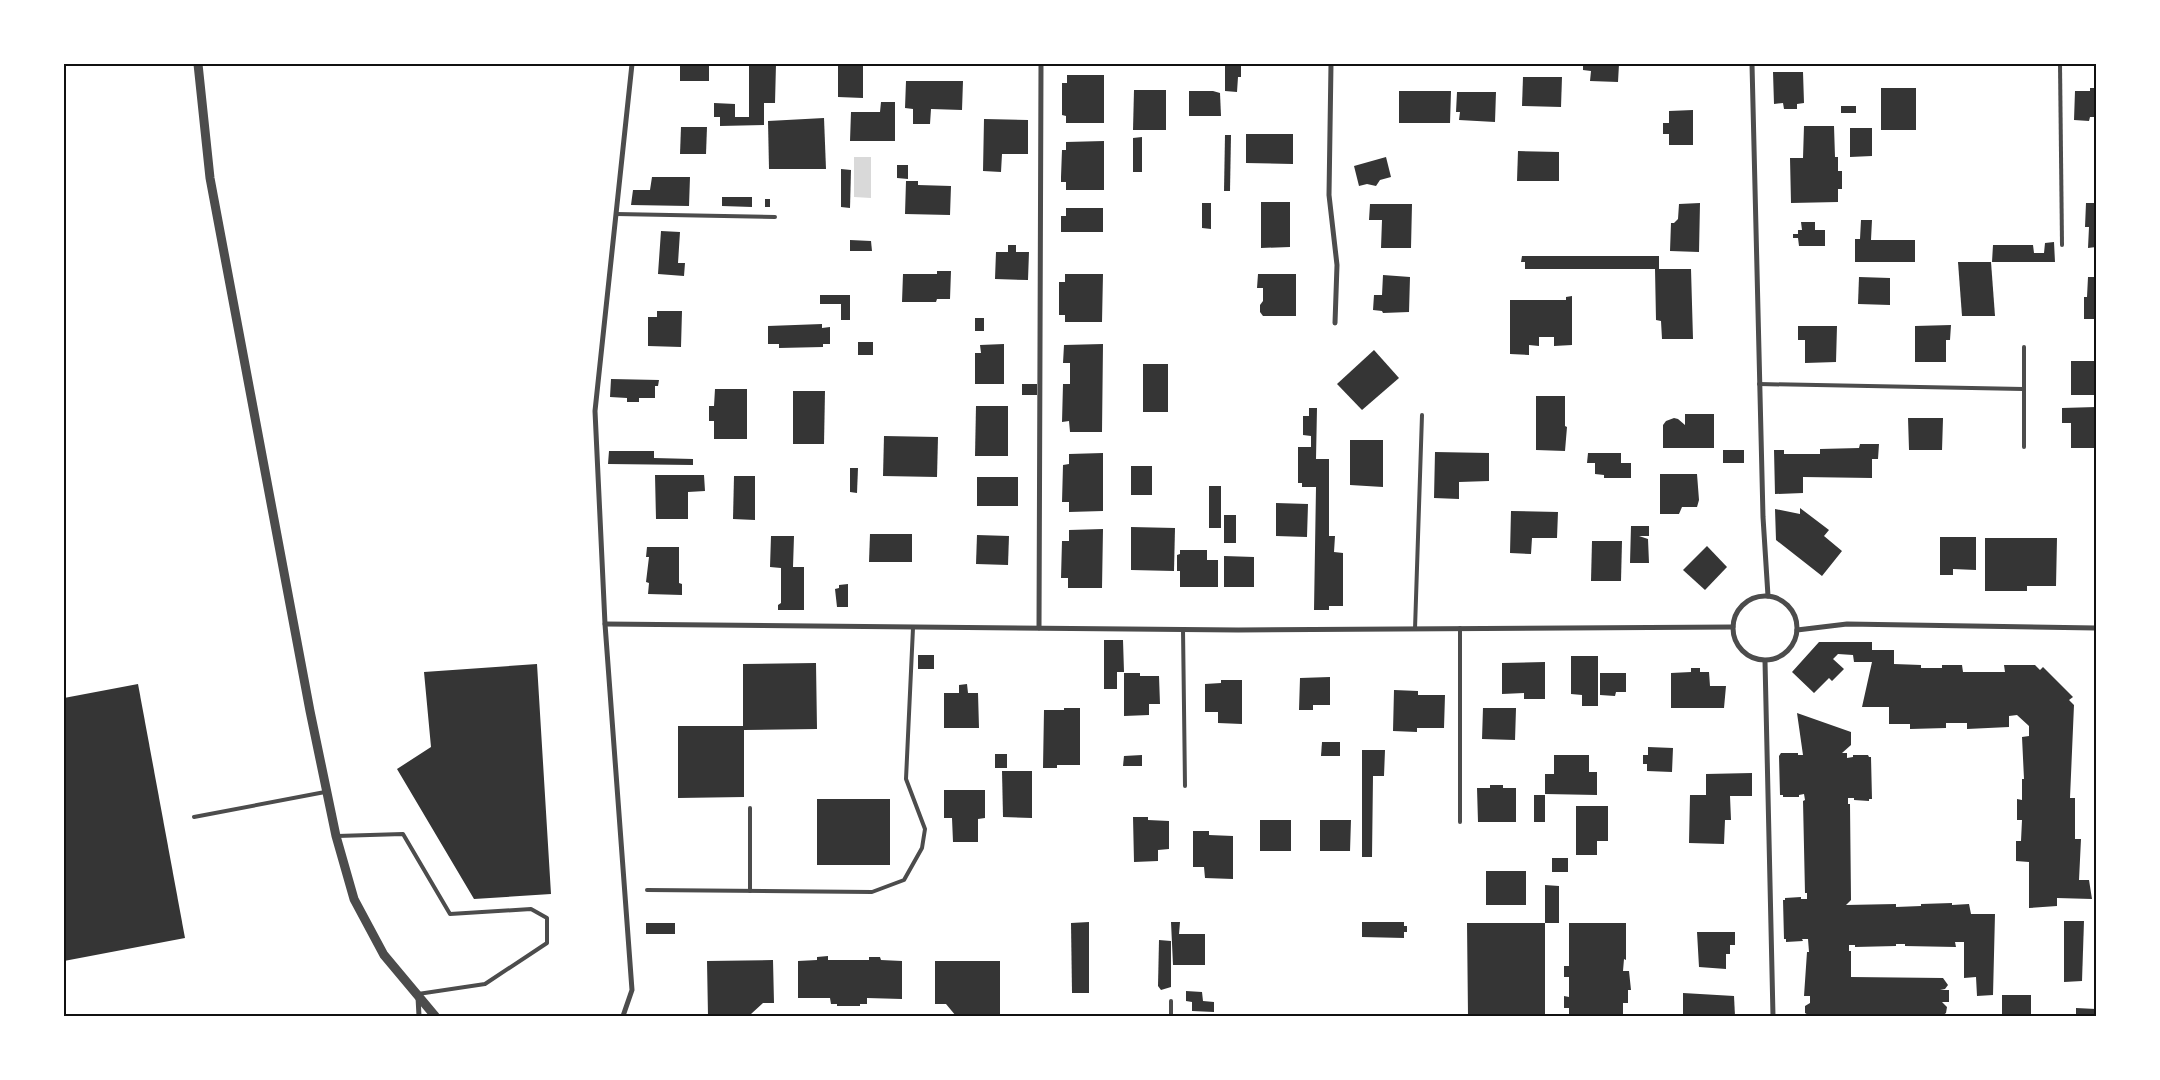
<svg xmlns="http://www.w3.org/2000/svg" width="2160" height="1080" viewBox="0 0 2160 1080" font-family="'Varela Round',sans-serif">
<rect width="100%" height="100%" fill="#fff"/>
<path fill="#d9d9d9" d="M854,157h17v41l-17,-1z"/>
<g fill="#353535">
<rect x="680" y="64" width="29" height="17"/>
<path d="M749,64h27l-1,39h-11v22l-44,1v-9h-6v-14l21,1v13h14z"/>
<path d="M838,64h25v34l-25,-1z"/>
<path d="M1225,64h16v13h-3l-1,15 -12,-1z"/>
<path d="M1583,64h36l-1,18 -28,-1 1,-10 -8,-1z"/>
<path d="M1773,72h30l1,31 -7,1v5h-13l-1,-6 -9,1z"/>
<path d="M1067,75h37v48h-38v-7l-4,-1v-32h5z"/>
<path d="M1523,77h39l-1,30 -39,-1z"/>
<path d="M906,81h57l-1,29 -31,-1 -1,15h-17v-15l-8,-1z"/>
<rect x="1881" y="88" width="35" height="42"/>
<path d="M2090,88h6v29h-6l-1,4 -15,-1 1,-29h15z"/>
<path d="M1134,90h32v40h-33z"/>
<path d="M1189,91h24l7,2 1,23h-32z"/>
<path d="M1399,91h52l-1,32h-51z"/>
<path d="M1457,92h39l-1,30 -36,-2 1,-8h-4z"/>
<path d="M881,102h14v39h-45l1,-29h29z"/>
<rect x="1841" y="106" width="15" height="7"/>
<path d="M1693,110v35h-24v-11h-6v-11h6v-12z"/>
<path d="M824,118l2,51h-57l-1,-48z"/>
<path d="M984,119l44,1v34h-26l-1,18 -18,-1z"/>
<path d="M1804,126h30l1,31h3v14h4v18h-4v13l-47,1 -1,-45h13z"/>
<path d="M681,127h26l-1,27h-26z"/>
<path d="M1850,128h22v28l-22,1z"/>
<path d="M1246,134h47v30l-47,-1z"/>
<path d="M1225,135h6l-1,56h-6z"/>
<path d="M1142,137v35h-9v-34z"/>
<path d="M1104,141v49h-38v-8h-5v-5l1,-27h4v-8z"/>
<path d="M1518,151l41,1v29h-42z"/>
<path d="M1386,157l5,20 -11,3 -4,6 -9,-2 -8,2 -5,-20z"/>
<path d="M897,165h11v14l-11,-1z"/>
<path d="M841,169l10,1 -1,38 -9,-1z"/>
<path d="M652,177h38l-1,29 -58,-1 2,-15h17z"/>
<path d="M906,181h12v4l33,1 -1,29 -45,-1z"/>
<path d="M722,197h30v10l-30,-1z"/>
<rect x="765" y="199" width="5" height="8"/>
<path d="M1261,202h29v45l-29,1z"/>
<path d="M1202,203h9v26l-9,-1z"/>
<path d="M1700,203l-1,49 -29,-1 1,-28h3l4,-4 1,-15z"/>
<path d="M2086,203h10v44l-8,1 1,-21h-4z"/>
<path d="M1370,204h42l-1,44h-30l1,-28h-13z"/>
<path d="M1066,208h37v24h-42v-16h5z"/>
<path d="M1861,220h11l-1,20h44v22h-60v-23h5z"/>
<path d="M1801,222h14v8h10v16h-26l-1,-8h-5v-4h5v-4h4z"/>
<path d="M661,231l19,1 -2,31h7l-1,13 -26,-2z"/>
<path d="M850,240l21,1 1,10h-22z"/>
<path d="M2054,242l1,20h-63l1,-17h40l1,8h10l1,-10z"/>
<path d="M1008,245h8v7h13l-1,28 -33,-1 1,-27h12z"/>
<path d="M1522,256h137v13h32l2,70h-31l-1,-18 -5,-1 -1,-51h-130v-7h-4z"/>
<path d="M1958,262h33l4,54h-33z"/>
<path d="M937,271h14l-1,28h-13l-1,3h-34l1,-28h34z"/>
<path d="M1065,274h38l-1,48h-37v-7h-6v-33h6z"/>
<path d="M1258,274h38v42h-33l-3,-4v-7l3,-4v-13h-6z"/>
<path d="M1383,275l27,2 -1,35 -26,1 -1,-2 -9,-1 1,-15h8z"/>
<path d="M1859,277l31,1v27l-32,-1z"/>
<path d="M2088,277h8v42h-12v-22h3z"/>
<path d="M820,295h30v25h-9v-16h-21z"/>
<path d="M1572,296v49l-18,1v-9h-15v9l-10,-1v10l-19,-1v-54h56v-3z"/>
<path d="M657,311h25l-1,36 -33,-1v-29h9z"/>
<rect x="975" y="318" width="9" height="13"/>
<path d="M822,324v4l8,-1v17h-7v3l-44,1v-4h-11v-18z"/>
<path d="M1951,325l-1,15h-4v22h-31v-36z"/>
<path d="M1798,326h39l-1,36 -31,1v-23h-7z"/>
<rect x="858" y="342" width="15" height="13"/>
<path d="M1004,344v40h-29v-31h6l-1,-8z"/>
<path d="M1103,344l-1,88h-32l-1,-11 -7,1 1,-38h7v-21h-7l1,-18z"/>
<path d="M1374,350l25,28 -37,32 -25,-26z"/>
<rect x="2071" y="361" width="25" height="34"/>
<rect x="1143" y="364" width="25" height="48"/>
<path d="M611,379l48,1 -1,6h-3v12h-16v4h-12v-4l-17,-1z"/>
<rect x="1022" y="384" width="15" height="11"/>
<path d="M715,389h32v50h-33v-18h-5v-15h5z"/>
<path d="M793,391h32l-1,53h-31z"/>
<path d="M1536,396h29v30l2,1 -2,24 -29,-1z"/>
<path d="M976,406h32v50h-33z"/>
<path d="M2096,407v41h-25v-25h-9v-15z"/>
<path d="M1309,408h8l-1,51h13v77h6l-1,16 9,1v53h-14v4h-15l2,-123h-14v-4h-4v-36h13v-11l-8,-1v-19h6z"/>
<path d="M1685,414h29v34h-51v-23l3,-4 8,-3 4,1 7,6z"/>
<path d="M1908,418h35l-1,32h-33z"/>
<path d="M884,436l54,1 -1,40 -54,-1z"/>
<path d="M1350,440h33v47l-33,-2z"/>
<path d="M1860,444h19l-1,15h-6v19l-69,-1v16l-28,1 -1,-44h10v4h36v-5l39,-1z"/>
<rect x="1723" y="450" width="21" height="13"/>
<path d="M609,451h45v7l39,1v6l-85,-1z"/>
<path d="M1435,452l54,1v28l-30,1v17l-25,-1z"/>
<path d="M1103,453v58l-34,1v-10h-7l1,-37 6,-1v-10z"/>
<path d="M1588,453h33v10h10v15h-27v-3l-9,-1v-11h-8z"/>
<rect x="1131" y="466" width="21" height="29"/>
<path d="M850,468h8l-1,25 -7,-1z"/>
<path d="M1660,474h37l2,26 -2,7h-15l-3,7h-19z"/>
<path d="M655,475h49l1,16 -17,1v27h-32z"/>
<path d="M734,476h21v44l-22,-1z"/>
<rect x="977" y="477" width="41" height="29"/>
<rect x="1209" y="486" width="12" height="42"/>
<path d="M1276,503l32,1 -1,33 -31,-1z"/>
<path d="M1800,508l29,22 -5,6 18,15 -20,25 -46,-36 -1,-31 25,5z"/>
<path d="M1511,511l47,1 -1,26h-25l-1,16 -21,-1z"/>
<rect x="1224" y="515" width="12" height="28"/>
<path d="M1631,526h18v10h-10l9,3 1,24h-19z"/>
<path d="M1131,527l44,1 -1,43 -43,-1z"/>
<path d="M1103,529l-1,59h-34v-10h-7l1,-37h7v-11z"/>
<path d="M870,534h42v28h-43z"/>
<path d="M977,535l32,1 -1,29 -32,-1z"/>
<path d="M771,536h23l-1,31h11v43h-26v-5l3,-2v-35l-11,-1z"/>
<path d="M1940,537h36v33l-23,-1v6h-13z"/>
<path d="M1985,538h72l-1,48h-29v5h-42z"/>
<path d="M1592,541h30l-1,40h-30z"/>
<path d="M1707,546l20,21 -22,23 -22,-20z"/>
<path d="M647,547h32v36l3,1v11l-34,-1 1,-11 -3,-1 3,-25h-3z"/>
<path d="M1180,550h27v10h11v27h-38v-16h-3v-16l3,-1z"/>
<path d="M1224,556l30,1v30h-30z"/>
<path d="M848,584v23h-11l-2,-18 4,-1v-3z"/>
<path d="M1104,640h19l1,32h-7v17h-13z"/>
<path d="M1819,642h53v8h22v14l27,1v3h21v-3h20l1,7h42l-1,-7h31l5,5 3,-3 30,30 -4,3 5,5 -4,93h5v41h6l-2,41h10l3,19 -35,-1v8l-28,2v-46l-13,-1v-20h5l1,-21h-5v-21l5,1v-21h2l-2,-42 7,-1v-10l-12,-11 -8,1v11l-42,2v-6h-21v5l-36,1v-5h-21v-17h-27l10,-45h-18l-1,-7 -15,-1 -5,5 11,10 -12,12 -3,-3 -15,15 -22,-21z"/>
<rect x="918" y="655" width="16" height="14"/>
<path d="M1571,656h27v50h-16v-11l-11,-1z"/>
<path d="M1545,662v37h-21v-6l-22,1v-31z"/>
<path d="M816,663l1,66 -73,1v67l-66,1v-72h65v-62z"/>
<path d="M537,664l14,230 -77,5 -77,-130 34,-22 -7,-75z"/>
<path d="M1691,668h9v4h9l1,14h16l-2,22h-53v-35l20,-1z"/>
<path d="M1124,673h16v3h19l1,28h-11v11l-25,1z"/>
<path d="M1600,673h26v19h-10l-1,4 -15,-1z"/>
<path d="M1330,677v28h-17v5h-14l1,-32z"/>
<path d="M1221,680h21v44l-24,-1v-11h-13v-28l16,-1z"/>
<path d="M138,684l47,254 -121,23v-263z"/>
<path d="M967,684l1,9h10l1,35h-35v-35h15v-8z"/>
<path d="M1394,690l24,1v4h27l-1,33h-27v4l-24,-1z"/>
<path d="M1064,708h16v57h-23v3h-14l1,-58h20z"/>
<path d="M1483,708h33l-1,32 -33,-1z"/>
<path d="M1797,713l54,19v13l-9,8h5v5l6,-1v-2h15l1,2h2l1,42h-3v2l-15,-1v-2h-6v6h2l1,96 -5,5 50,-1v3l25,-1v-2l31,-1v2l17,-1 2,10h24l-2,81 -16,1 -1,-19 -12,1v-36h-9l1,5 -51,-1v-2h-9v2l-41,1v-2h-6v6h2v26l92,1 5,7 -3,4 -5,1h9v12h-7l5,5 -1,6 -4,3h-132l-5,-3v-7l5,-3v-7h-6l3,-44h2l-1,-13h-6l1,2 -17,1v-3h-2l-1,-39h2v-2l16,-1v2h6v-6h-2l-2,-92 2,-1 -1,-6 -5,1v2h-16v-2h-3l-1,-39 2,-3h17v2h5z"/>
<path d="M1322,742h18v14h-19z"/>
<path d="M1648,747l25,1 -1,24 -25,-1v-7h-4v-9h5z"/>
<path d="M1362,750h23l-1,26h-11l-1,81h-10z"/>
<rect x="995" y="754" width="12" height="14"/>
<path d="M1142,755v11h-19l1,-10z"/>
<path d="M1554,755h35v17h8v23l-52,-1v-20h9z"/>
<path d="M1002,771h30v47l-29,-1z"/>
<path d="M1752,773v23h-22l1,24h-6l-1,24 -35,-1 1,-48h16v-21z"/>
<path d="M1490,785h13v3h13v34h-38l-1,-34h13z"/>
<path d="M944,790h41v28l-7,1v23h-25l-1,-24h-8z"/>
<rect x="1534" y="795" width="11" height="27"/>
<rect x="817" y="799" width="73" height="66"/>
<path d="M1576,806h32v35h-11v14h-21z"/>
<path d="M1133,817h15v3l21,1v28l-11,1v11l-24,1z"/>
<rect x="1260" y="820" width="31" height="31"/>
<path d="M1320,820h31l-1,31h-30z"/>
<path d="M1193,831h16v4l24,1v43l-28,-1 -1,-11h-11z"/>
<rect x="1552" y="858" width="16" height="14"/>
<rect x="1486" y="871" width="40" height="34"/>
<path d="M1545,885l14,1v37h-14v93h-77l-1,-93h78z"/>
<path d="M2064,921h20l-2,60 -18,1z"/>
<path d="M1089,922v71h-17l-1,-70z"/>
<path d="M1171,922h9l-1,12h26v31h-32z"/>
<path d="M1362,922h42v4h3v6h-3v6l-42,-1z"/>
<rect x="646" y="923" width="29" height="11"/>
<path d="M1569,923h57v37l-2,-1 -1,12h6l2,19h-3v13h-5v13h-54v-8h-5v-12l5,1v-20h-5v-11h5z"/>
<path d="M1697,932h38v13h-5v9h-4v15l-27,-2z"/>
<path d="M1159,940l12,1v46l-10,3 -3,-4z"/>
<path d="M828,956v4h41v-3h11l1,3 21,1v38l-35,-1v6h-7v2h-23v-2h-6l-1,-6h-32v-37l19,-1v-3z"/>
<path d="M773,960l1,43h-11l-12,11v2h-43l-1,-55z"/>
<path d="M935,961h65v55h-44l-10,-12h-11z"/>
<path d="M1186,991l16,1 1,9 11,1v10l-22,-1v-9l-6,-1z"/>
<path d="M1683,993l51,3 1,20h-52z"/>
<rect x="2002" y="995" width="29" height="21"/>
<path d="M2076,1008l20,1v7h-20z"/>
</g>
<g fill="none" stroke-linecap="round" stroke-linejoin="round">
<g stroke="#4c4c4c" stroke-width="4">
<path d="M2060,64l2,181"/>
<path d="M616,214l159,3"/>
<path d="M2024,347v100"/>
<path d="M1759,384l264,5"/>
<path d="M1183,629l2,157"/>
<path d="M1415,629l7,-214"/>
<path d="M750,808v83"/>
<path d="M194,817l131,-25"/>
<path d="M1460,822v-194"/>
<path d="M337,836l66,-2 47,80 81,-5 16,9v25l-62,41 -67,10"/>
<path d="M647,890l225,2 32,-12 18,-32 3,-19 -19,-50 7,-151"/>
<path d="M1171,1001v15"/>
</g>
<g stroke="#4c4c4c" stroke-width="5">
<path d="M1331,64l-2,131 8,70 -2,58"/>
<path d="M1752,64l11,453 5,79"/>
<circle cx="1765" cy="628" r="32"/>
<path d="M605,624l633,6 495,-3"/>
<path d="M1039,628l2,-564"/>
<path d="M1797,630l50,-6 249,4"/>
<path d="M1765,661l8,355"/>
<path d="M418,997l1,19"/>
<path d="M623,1016l9,-26 -27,-366 -10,-213 37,-347"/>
</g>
<path stroke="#4c4c4c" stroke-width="9" d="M198,64l12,114 100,533 26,125 18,63 30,56 51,61"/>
</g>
<rect width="2160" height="1080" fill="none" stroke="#ffffff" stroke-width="130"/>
<rect x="65" y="65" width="2030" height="950" fill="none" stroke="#111" stroke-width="2"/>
</svg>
